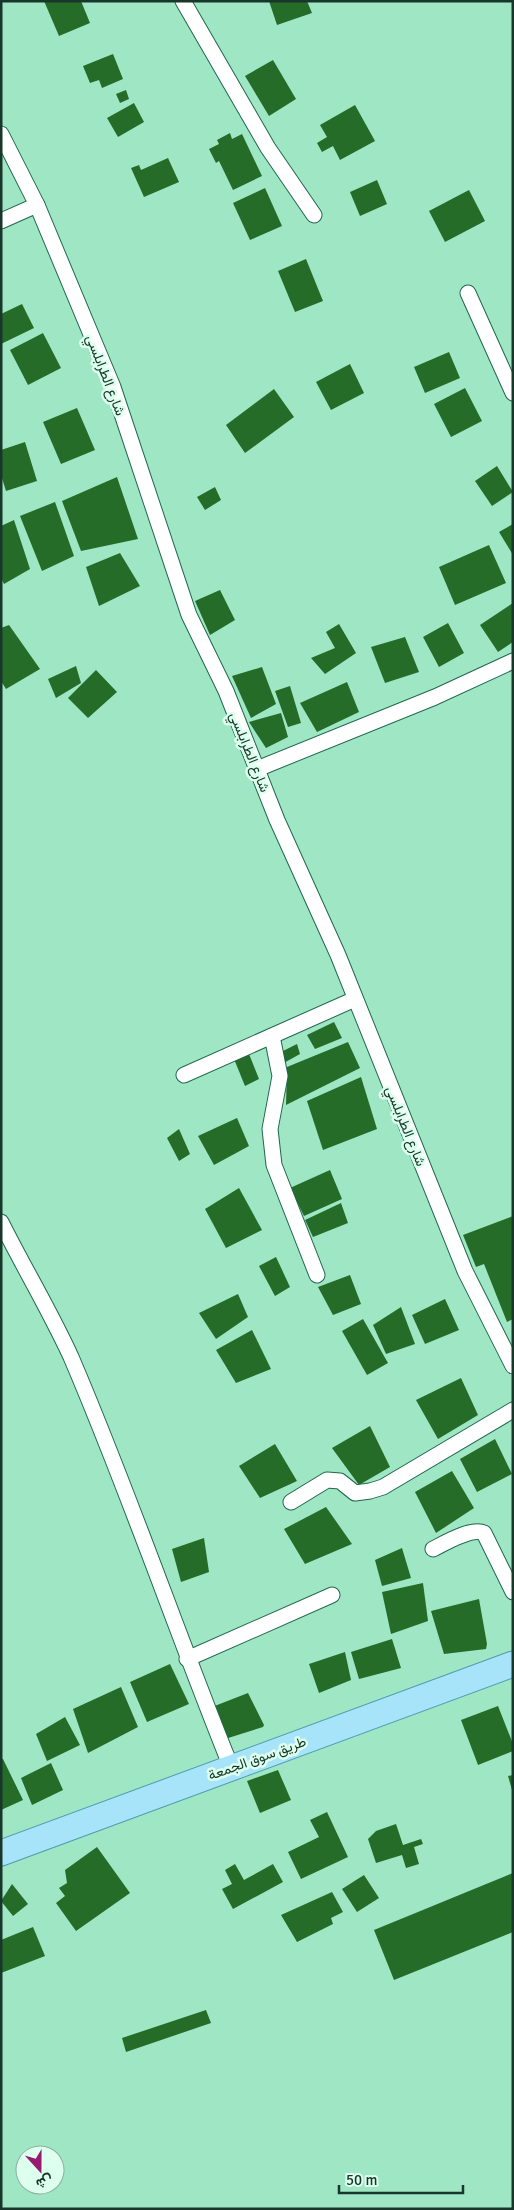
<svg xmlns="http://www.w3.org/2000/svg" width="514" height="2210" viewBox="0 0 514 2210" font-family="Signika,Vazirmatn,sans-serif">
<rect width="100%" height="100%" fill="#9fe6c5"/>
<g fill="#246c27">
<path d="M44,1h37l9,22 -31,13z"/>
<path d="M269,1h38l5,12 -35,12z"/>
<path d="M113,54l10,25 -21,9 -3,-8 -9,3 -7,-17z"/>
<path d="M273,60l23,39 -27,17 -24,-40z"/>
<path d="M126,90l3,9 -9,4 -4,-9z"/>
<path d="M134,103l10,19 -26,15 -11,-19z"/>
<path d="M355,105l20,36 -35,19 -7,-14 -11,6 -5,-9 10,-6 -7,-12z"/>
<path d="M230,133l2,6 10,-5 20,42 -29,14 -14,-29 -3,2 -7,-14 10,-5 -2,-4z"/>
<path d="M168,158l11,24 -35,15 -13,-29 8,-3 2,5z"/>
<path d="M377,180l10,24 -27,12 -10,-24z"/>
<path d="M265,188l17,38 -32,14 -17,-37z"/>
<path d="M469,190l16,31 -40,21 -16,-31z"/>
<path d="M306,259l17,42 -28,11 -17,-41z"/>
<path d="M22,304l12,24 -33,16v-30z"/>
<path d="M43,333l18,35 -33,17 -18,-35z"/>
<path d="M449,352l11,26 -35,15 -11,-26z"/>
<path d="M350,364l14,29 -33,17 -15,-28z"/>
<path d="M465,388l17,33 -31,16 -17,-33z"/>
<path d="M274,389l20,28 -49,36 -19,-28z"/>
<path d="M77,408l18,42 -34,14 -18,-42z"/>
<path d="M25,442l12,39 -31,10 -5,-16v-25z"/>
<path d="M497,466l16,26 -21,14 -17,-25z"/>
<path d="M117,477l21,62 -57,12 -19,-50z"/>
<path d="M215,487l6,13 -16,10 -8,-13z"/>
<path d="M55,502l19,54 -32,15 -22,-55z"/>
<path d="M14,520l16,49 -26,15 -3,-6v-52z"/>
<path d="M513,524v31l-14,-23z"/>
<path d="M489,545l17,38 -51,22 -16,-38z"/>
<path d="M120,553l20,33 -41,20 -13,-39z"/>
<path d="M220,590l15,30 -25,15 -15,-34z"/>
<path d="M513,603v39l-15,10 -18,-27z"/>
<path d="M448,623l16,30 -25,14 -16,-30z"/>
<path d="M339,624l17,29 -31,21 -14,-16 24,-10 -9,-16z"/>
<path d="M9,625l31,44 -34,20 -5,-8v-53z"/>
<path d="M405,637l14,35 -34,11 -14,-36z"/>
<path d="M76,666l5,17 -25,15 -8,-19z"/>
<path d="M262,667l14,37 -25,14 -19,-42z"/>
<path d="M96,670l21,22 -29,26 -20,-20z"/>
<path d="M347,682l12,30 -42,20 -17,-29z"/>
<path d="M290,686l11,37 -13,4 -13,-36z"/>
<path d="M281,713l7,24 -22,11 -17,-26z"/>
<path d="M334,1022l8,16 -27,11 -8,-14z"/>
<path d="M348,1042l12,26 -74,37 1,-38z"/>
<path d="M297,1044l3,10 -18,10 -3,-11z"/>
<path d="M249,1054l10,25 -14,7 -11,-27z"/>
<path d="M361,1077l16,52 -54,21 -16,-49z"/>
<path d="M237,1118l12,28 -35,19 -16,-29z"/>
<path d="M179,1129l11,25 -11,7 -12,-23z"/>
<path d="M330,1170l12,29 -38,17 -14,-28z"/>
<path d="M239,1188l23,42 -36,18 -21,-39z"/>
<path d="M341,1203l7,20 -35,14 -8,-17z"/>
<path d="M513,1216v103l-6,3 -23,-58 -8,3 -13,-32z"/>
<path d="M276,1257l14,30 -15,9 -16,-30z"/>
<path d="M350,1275l11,29 -28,11 -15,-28z"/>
<path d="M238,1294l10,23 -32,22 -17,-26z"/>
<path d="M445,1299l14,31 -34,14 -13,-29z"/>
<path d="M401,1307l14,37 -29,10 -13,-29z"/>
<path d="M363,1319l25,44 -21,12 -25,-44z"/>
<path d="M252,1330l19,39 -35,14 -20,-33z"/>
<path d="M461,1378l17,37 -40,24 -22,-39z"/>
<path d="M370,1426l20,41 -31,18 -27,-37z"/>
<path d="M495,1439l17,35 -35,18 -17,-33z"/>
<path d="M275,1444l22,37 -37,17 -21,-32z"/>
<path d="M452,1471l22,37 -38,25 -21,-41z"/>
<path d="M326,1507l26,37 -47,20 -21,-35z"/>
<path d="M204,1538l5,34 -28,10 -9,-33z"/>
<path d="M402,1548l9,30 -29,8 -7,-26z"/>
<path d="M423,1583l5,38 -37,13 -9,-42z"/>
<path d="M479,1599l8,45 -1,5 -42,5 -13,-43z"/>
<path d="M392,1639l9,29 -42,11 -8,-27z"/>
<path d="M345,1652l6,28 -32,13 -10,-29z"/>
<path d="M170,1664l19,40 -42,18 -17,-40z"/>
<path d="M121,1687l17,40 -50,26 -15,-44z"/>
<path d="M248,1693l16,32 -1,2 -38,12 -13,-32z"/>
<path d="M498,1706l15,38v7l-35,14 -17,-45z"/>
<path d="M65,1717l15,28 -33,16 -11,-27z"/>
<path d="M1,1759h2l20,41 -22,10z"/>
<path d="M51,1763l12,27 -31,15 -11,-27z"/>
<path d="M278,1770l13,30 -31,13 -13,-32z"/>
<path d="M513,1775v15h-1l-4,-14z"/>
<path d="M327,1812l21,45 -47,22 -13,-27 31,-15 -9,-17z"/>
<path d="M396,1824l7,21 18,-6 2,5 -9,3 5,17 -13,4 -4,-13 -26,8 -8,-24 8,-8z"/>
<path d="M97,1847l33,46 -54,38 -20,-28 9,-7 -6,-8 8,-5 -2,-13z"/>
<path d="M235,1864l9,16 29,-16 10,18 -50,27 -11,-20 10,-5 -7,-14z"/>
<path d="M513,1873v59l-119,48 -20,-50z"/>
<path d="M364,1875l15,23 -22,14 -15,-23z"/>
<path d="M12,1884l16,20 -15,12 -12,-15z"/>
<path d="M332,1892l11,20 -12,6 2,6 -36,18 -16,-27z"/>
<path d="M33,1927l12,29 -44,17v-33z"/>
<path d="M206,2010l5,13 -85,29 -4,-14z"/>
</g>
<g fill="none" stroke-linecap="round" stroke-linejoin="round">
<g stroke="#1f684c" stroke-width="17">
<g id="street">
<path d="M183,1l85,147 46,67"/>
<path d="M1,134l36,71 76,182 76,228 37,76 51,129 61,135 127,316 48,95"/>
<path d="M1,221l36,-16"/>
<path d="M468,293l45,100"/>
<path d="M257,769l178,-72 78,-36"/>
<path d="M272,1036l8,40 -10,53 4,36 43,110"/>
<path d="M184,1075l171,-76"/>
<path d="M1,1222c23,46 49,89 70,135 58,135 105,274 160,410"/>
<path d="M291,1502l36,-22 13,1 15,12 15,-2 13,-4 130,-77"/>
<path d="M433,1549c12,-6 39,-22 51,-16l29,59"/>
<path d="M187,1659l145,-64"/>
</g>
</g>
<g stroke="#4f9baf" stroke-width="27">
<path id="primary" d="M1,1853l512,-189"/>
</g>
<use href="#street" stroke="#fff" stroke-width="15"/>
<use href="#primary" stroke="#a7e4fa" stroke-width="25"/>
</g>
<g text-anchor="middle" stroke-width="5" stroke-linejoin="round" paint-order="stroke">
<g font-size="14" fill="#19362a" stroke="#dcffee">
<text transform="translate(106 375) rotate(69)" y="5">شارع الطرابلسي</text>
<text transform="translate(250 752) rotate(68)" y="5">شارع الطرابلسي</text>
<text transform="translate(406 1126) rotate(68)" y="5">شارع الطرابلسي</text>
<text transform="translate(257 1758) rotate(-20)" y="5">طريق سوق الجمعة</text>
</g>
</g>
<rect width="514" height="2210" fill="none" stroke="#19362a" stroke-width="5"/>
<g transform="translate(40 2170) rotate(159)"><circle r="24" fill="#dcffee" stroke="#8eafa0"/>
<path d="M0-4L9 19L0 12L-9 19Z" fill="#971971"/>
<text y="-8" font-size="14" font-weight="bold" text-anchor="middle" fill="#19362a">ش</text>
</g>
<path d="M339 2185v8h124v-8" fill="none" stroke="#19362a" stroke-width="2.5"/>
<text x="346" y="2185" font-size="15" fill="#19362a" stroke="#dcffee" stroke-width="4" paint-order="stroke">50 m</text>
</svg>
